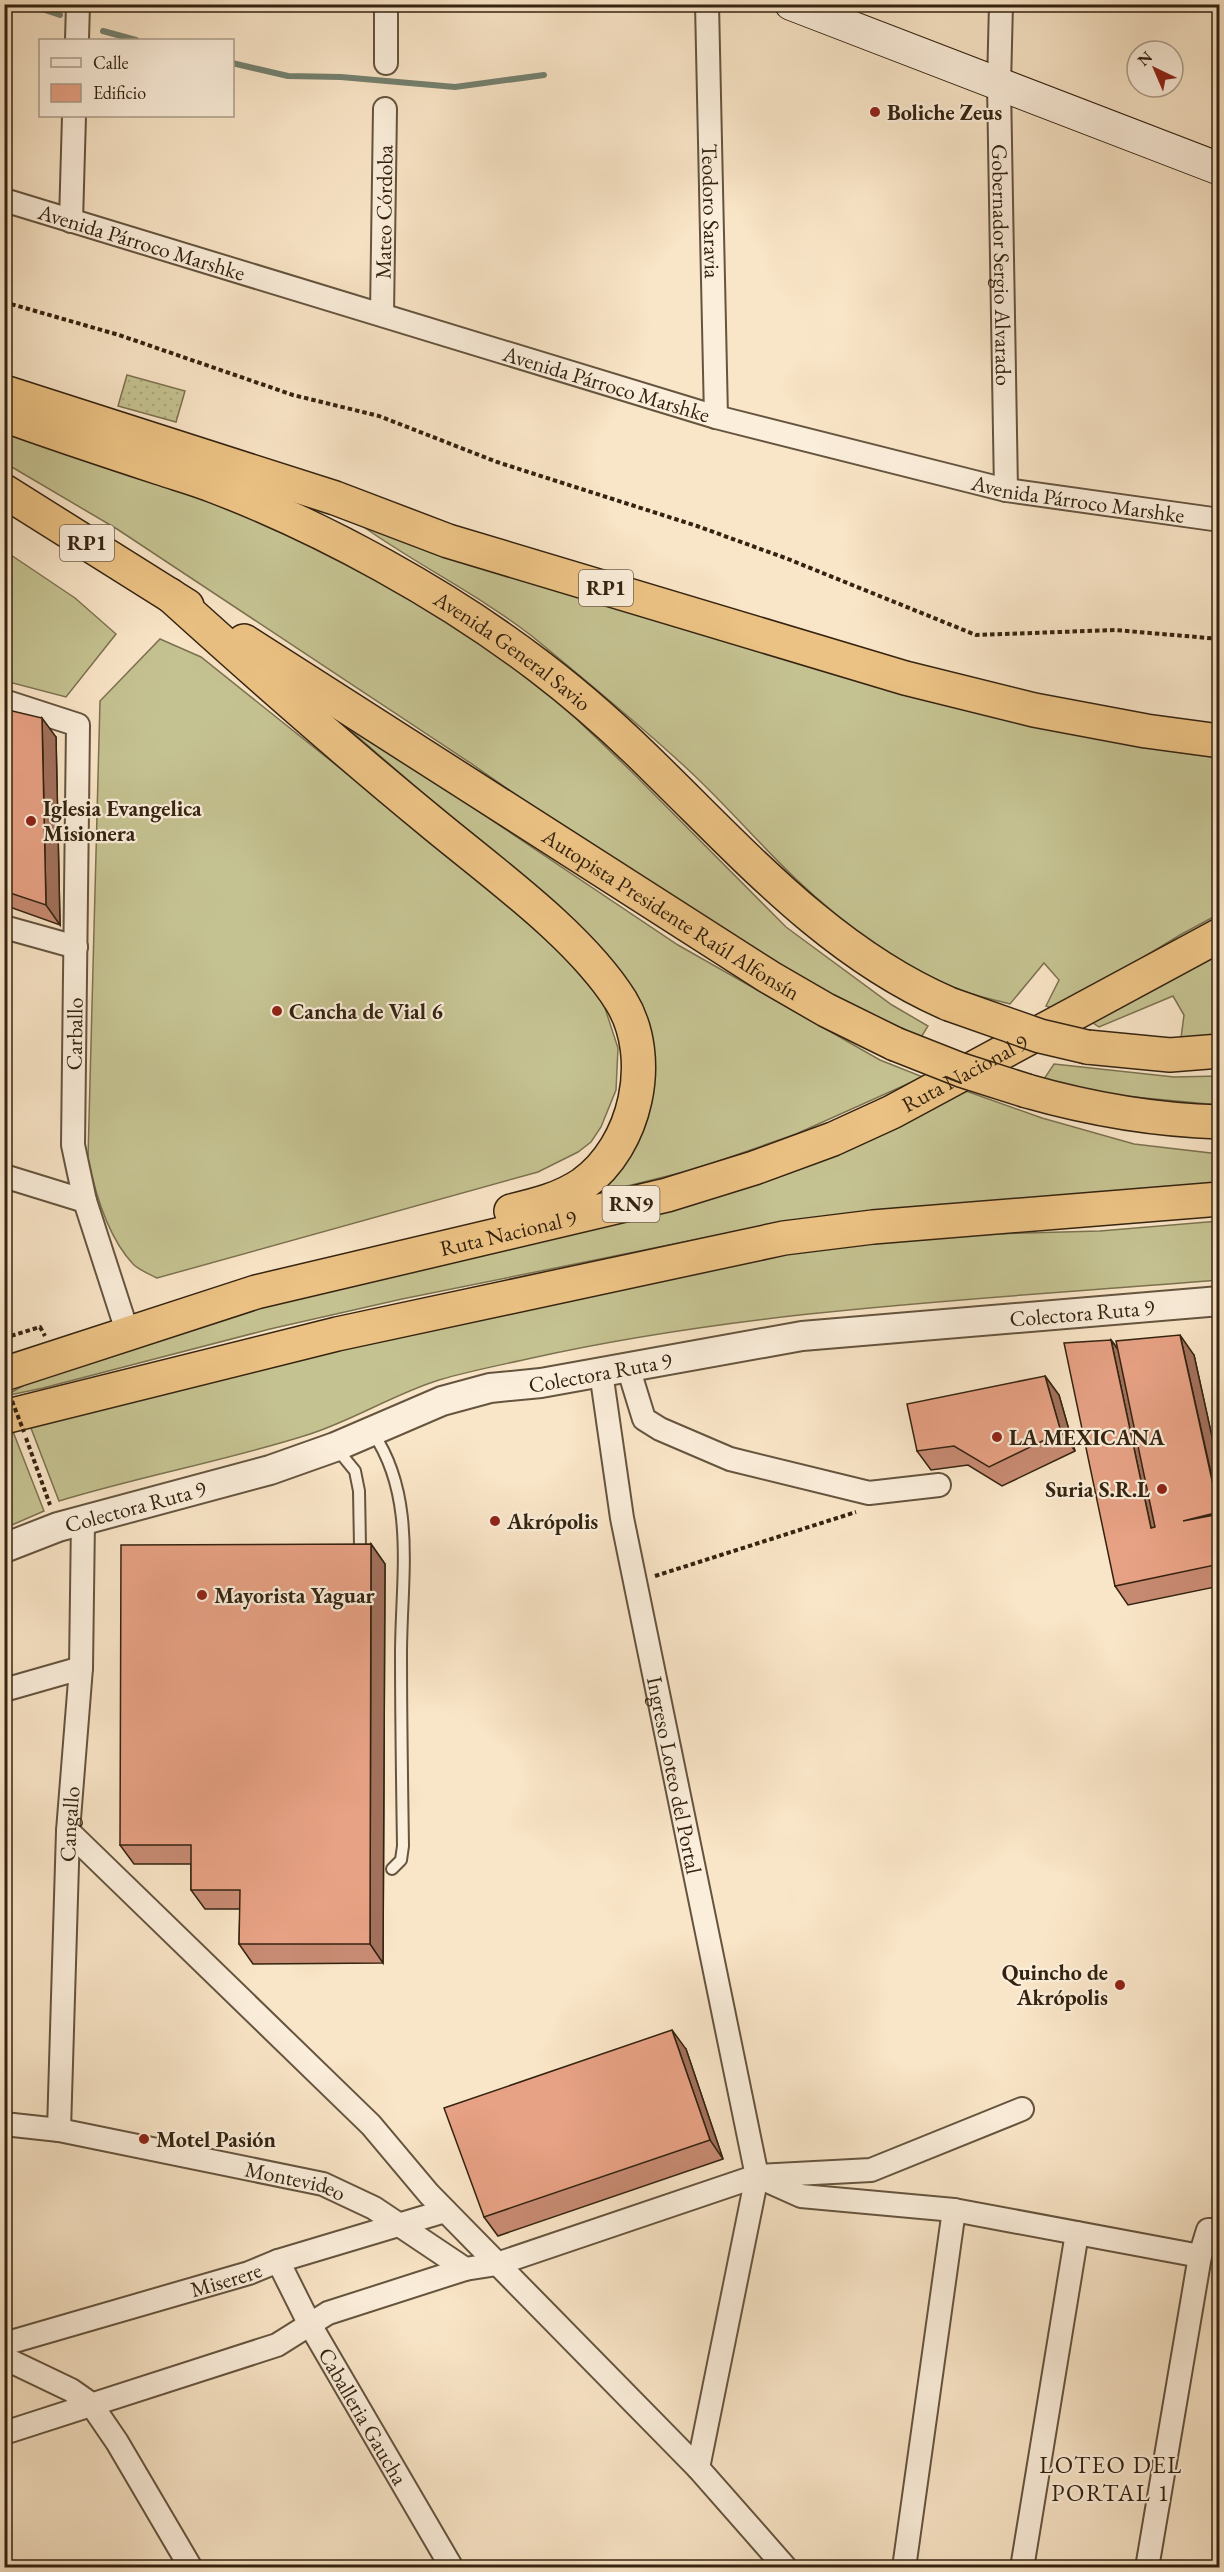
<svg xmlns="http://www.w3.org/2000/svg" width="1224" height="2572" viewBox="0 0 1224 2572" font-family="'EB Garamond',serif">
<defs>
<pattern id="park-dots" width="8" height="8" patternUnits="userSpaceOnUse" patternTransform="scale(1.5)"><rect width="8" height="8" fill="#c5c291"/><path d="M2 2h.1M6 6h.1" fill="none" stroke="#aaa67c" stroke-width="1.8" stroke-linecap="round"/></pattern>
</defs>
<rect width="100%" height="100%" fill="#f9e5c7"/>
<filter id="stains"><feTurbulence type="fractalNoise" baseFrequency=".00333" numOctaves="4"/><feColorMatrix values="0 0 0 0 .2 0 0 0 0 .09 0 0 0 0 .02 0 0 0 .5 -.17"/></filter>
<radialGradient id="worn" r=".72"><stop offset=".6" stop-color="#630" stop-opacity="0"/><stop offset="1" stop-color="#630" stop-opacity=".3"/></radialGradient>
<g fill="#c5c291" stroke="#7c7250" stroke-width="1.5">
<path d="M4,427l252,86 194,107 94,68 88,84 154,155 106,78 36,21 -8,13 -95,-47 -175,-104 -181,-126 -352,-233 -112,-66z"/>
<path d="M358,523l861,231v160l-39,21 -123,75 -11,-4 13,-26 -15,-17 -34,41c-15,-4 -30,-7 -44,-12 -59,-22 -124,-69 -169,-112 -40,-38 -75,-80 -115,-116 -48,-44 -99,-86 -149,-127 -55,-43 -118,-73 -175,-114z"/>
<path d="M5,551l70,47 41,36 -50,63 -61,-16z"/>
<path d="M160,639l41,18 294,235 66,61 42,49 15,46 -2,42 -15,37 -10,15 -13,10 -40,20 -381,106c-8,-4 -18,-8 -24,-14 -25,-27 -38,-71 -45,-106l12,-457z"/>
<path d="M299,686l167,117 212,142 202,115 43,17 -127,57 -100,35 -101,25 50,-165 -214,-229z"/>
<path d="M1219,948v87l-38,3 3,-23 -11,-19 -74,31 -9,-6z"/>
<path d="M1054,1064l120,13 45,-1v29l-117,-11 -60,-12z"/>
<path d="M966,1091l76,27 92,26 85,10v31l-441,38 -376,76 -132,30 -227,59 -38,8 35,-20 198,-65 667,-189z"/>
<path d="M1219,1221v59c-229,19 -461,28 -687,78 -31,7 -63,13 -93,22 -45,14 -87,41 -132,55 -82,26 -166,41 -248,66l-30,-78 549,-133 243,-43 94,-11 185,-5z"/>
<path d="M12,1429l32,82 -39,17 -1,-97z"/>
</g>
<path fill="url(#park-dots)" stroke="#7c7250" stroke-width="1.5" d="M127,375l58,16 -9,31 -58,-16z"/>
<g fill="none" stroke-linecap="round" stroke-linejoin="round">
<g stroke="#748170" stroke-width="6">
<path d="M27,4l33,11"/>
<path d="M103,31l33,9"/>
<path d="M232,63l56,13 53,1 114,10 89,-12"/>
</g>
<g stroke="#65543e" stroke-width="14">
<g id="service">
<path d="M373,1433c44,65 28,146 28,221 0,64 1,128 2,192l-2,14 -9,9"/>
<path d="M337,1449l18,22 4,20 1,55"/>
</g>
</g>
<g stroke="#65543e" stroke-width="26">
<g id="minor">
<path id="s1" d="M707,4l9,413"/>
<path id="s2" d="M1001,4l-2,81 7,405"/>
<path d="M77,40l1,-36"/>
<path d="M386,63v-59"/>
<path id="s3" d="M4,200l712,217 290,73 214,30"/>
<path d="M71,221l3,-105"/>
<path id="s4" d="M382,314l3,-205"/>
<path d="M4,701l74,24 -5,420 12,56 43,133"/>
<path d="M4,927l72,20"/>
<path d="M4,1176l81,25"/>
<path d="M628,1367l16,52 16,10 70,30 139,34 70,-8"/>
<path id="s5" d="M601,1372l21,146 135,658 -59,292"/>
<path d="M4,1690l77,-22"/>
<path d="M68,1831l303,294 58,69 269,274 88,100"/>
<path id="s6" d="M4,2124l55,6 264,54 51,24 91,61 32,-5 260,-88 114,-6 151,-61"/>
<path id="s7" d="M59,2130l9,-299 13,-163 2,-148"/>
<path d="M761,2178l40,18 153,14 246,46 8,-26h12"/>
<path id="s8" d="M278,2261l31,62 143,245"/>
<path id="s9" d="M4,2344l245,-71 29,-12 167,-50"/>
<path d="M4,2358l67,32 20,14 26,38 74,126"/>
<path d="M4,2433l273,-88 51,-32 137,-44"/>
<path d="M904,2568l50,-358"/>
<path d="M1022,2568l55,-335"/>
<path d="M1147,2568l53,-312"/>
</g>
</g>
<g stroke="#65543e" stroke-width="32">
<g id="tertiary">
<path id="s10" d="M4,1548l54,-21 212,-57 65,-23 107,-46 48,-13 51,-5 261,-47 418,-35"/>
</g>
</g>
<g stroke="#342310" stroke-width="34">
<path id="secondary" d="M791,4l429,165"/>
</g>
<g stroke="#342310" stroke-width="36">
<g id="motorway">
<path d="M4,392l331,106 113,43 457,137 129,32 112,21 74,10"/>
<path id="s11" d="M4,415c52,19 104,36 156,53 18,6 36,11 54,18 110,42 232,109 326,181 42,32 82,68 119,105 89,87 174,182 290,232"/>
<path d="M4,491l183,115"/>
<path d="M170,595c85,77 171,153 260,226 60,50 150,114 191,180 35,57 15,145 -38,183 -22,15 -47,21 -72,27"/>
<path id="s12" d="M244,641l525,336 57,33 69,34"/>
<path d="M1087,1047l83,8 50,-4"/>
<path d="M1027,1091c63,18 127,29 193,31"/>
<path id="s13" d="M4,1374l252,-82 411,-97 87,-27 79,-29 59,-27 328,-177"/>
<path d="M4,1417l333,-83 447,-96 89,-11 347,-28"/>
</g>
</g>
<g stroke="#342310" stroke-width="4" stroke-dasharray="4.5 3" stroke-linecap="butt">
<path d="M4,302l115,33 174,60 86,21 118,46 200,64 91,33 188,76 139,-5 105,9"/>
<path d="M4,1338l36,-11 5,9"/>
<path d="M26,1438l24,67"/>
<path d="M655,1576l201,-64"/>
</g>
<use href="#service" stroke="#fbeedb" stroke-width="10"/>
<use href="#minor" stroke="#fbeedb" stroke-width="22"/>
<use href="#tertiary" stroke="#fbeedb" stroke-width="28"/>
<use href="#secondary" stroke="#fbeedb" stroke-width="32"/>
<use href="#motorway" stroke="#ecc284" stroke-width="33"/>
<g stroke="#342310" stroke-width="36" stroke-linecap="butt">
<g id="motorway-bridge">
<path d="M949,1004l91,32 47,11"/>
<path d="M895,1044l66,26 66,21"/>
</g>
</g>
<path stroke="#342310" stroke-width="4" stroke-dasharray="4.5 3" stroke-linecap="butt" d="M4,1380l20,52"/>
<use href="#motorway-bridge" stroke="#ecc284" stroke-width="33"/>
</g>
<g fill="#c78a72" stroke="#342310" stroke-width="1.5">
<path d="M4,709l52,28 4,188 -56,-20z"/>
<path d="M1111,1340l7,9 76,6 26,118v113l-92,19 -13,-19z"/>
<path d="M1045,1376l14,19 16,56 -73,35 -34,-21 -37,5 -14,-19z"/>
<path d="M371,1544l14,20 -2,399 -130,1 -14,-20 1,-35h-35l-14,-19v-26h-57l-14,-19z"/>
<path d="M686,2049l37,110 -225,77 -14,-19z"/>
</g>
<g fill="#a2715c" stroke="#342310" stroke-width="1.5">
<path d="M42,718l14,19 4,188 -14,-20z"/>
<path d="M1180,1335l14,20 26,118v40z"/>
<path d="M1111,1340l14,19 39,188 -13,-19z"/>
<path d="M1045,1376l14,19 16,56 -14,-19z"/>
<path d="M371,1544l14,20 -2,399 -13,-19z"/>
<path d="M672,2030l14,19 37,110 -13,-19z"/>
</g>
<g fill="#e7a184" stroke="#342310" stroke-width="1.5">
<path d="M4,709l38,9 4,187 -42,-14z"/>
<path d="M1180,1335l39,177 -36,9 37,-7v50l-105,22 -51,-243 47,-3 40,188 4,-1 -39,-186z"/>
<path d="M1045,1376l16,56 -72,35 -35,-21 -37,5 -10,-47z"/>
<path d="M371,1544l-1,400h-131l1,-54h-49v-45h-71l1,-300z"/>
<path d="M672,2030l38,110 -226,77 -40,-109z"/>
</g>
<g fill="#8f2418" stroke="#fbeedb" stroke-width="2">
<circle cx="875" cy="112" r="6"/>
<circle cx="31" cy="821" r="6"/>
<circle cx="277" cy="1011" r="6"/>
<circle cx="997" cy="1437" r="6"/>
<circle cx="1162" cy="1489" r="6"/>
<circle cx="495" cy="1521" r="6"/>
<circle cx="202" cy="1595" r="6"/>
<circle cx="1120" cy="1985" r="6"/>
<circle cx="144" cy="2139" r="6"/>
</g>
<g text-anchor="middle" stroke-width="4.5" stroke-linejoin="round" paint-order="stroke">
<g fill="#fbeedb" stroke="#70604d" stroke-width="1.5">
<rect x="60" y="525" width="54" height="36" rx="4.5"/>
<rect x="579" y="570" width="54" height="36" rx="4.5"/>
<rect x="602.5" y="1186" width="57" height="36" rx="4.5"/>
</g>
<g font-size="21" font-weight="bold" fill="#342310">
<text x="87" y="550">RP1</text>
<text x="606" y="595">RP1</text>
<text x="631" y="1211">RN9</text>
</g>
<g font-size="22" font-weight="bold" fill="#342310" stroke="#fbeedb" text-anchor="start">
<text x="887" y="120">Boliche Zeus</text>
<text x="43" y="816">Iglesia Evangelica<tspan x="43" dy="25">Misionera</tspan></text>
<text x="289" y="1019">Cancha de Vial 6</text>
<text x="1009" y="1445">LA MEXICANA</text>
<text x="1150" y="1497" text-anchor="end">Suria S.R.L</text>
<text x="507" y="1529">Akrópolis</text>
<text x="214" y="1603">Mayorista Yaguar</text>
<text x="1108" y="1980" text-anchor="end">Quincho de<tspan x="1108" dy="25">Akrópolis</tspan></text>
<text x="156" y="2147">Motel Pasión</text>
</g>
<g font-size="22" fill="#342310" stroke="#fbeedb">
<text dy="8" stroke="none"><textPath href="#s4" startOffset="102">Mateo Córdoba</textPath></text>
<text dy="8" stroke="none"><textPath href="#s1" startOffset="207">Teodoro Saravia</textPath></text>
<text dy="8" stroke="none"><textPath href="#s3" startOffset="144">Avenida Párroco Marshke</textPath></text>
<text dy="8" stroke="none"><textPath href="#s2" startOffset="261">Gobernador Sergio Alvarado</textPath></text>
<text dy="8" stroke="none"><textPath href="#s3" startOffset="630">Avenida Párroco Marshke</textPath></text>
<text dy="8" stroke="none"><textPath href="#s3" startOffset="1116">Avenida Párroco Marshke</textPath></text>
<text dy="8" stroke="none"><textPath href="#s11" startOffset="564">Avenida General Savio</textPath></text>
<text dy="8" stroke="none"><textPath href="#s12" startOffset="507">Autopista Presidente Raúl Alfonsín</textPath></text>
<text transform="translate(74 1034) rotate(-89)" y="8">Carballo</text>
<text dy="8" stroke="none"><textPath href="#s13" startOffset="1010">Ruta Nacional 9</textPath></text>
<text dy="8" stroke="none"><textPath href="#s13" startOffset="524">Ruta Nacional 9</textPath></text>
<text dy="8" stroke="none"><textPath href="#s10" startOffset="1110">Colectora Ruta 9</textPath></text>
<text dy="8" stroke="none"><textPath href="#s10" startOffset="624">Colectora Ruta 9</textPath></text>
<text dy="8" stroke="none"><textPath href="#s10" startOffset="138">Colectora Ruta 9</textPath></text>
<text dy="8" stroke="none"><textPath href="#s5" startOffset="410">Ingreso Loteo del Portal</textPath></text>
<text dy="8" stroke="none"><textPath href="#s7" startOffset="306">Cangallo</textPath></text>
<text dy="8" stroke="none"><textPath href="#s6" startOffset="297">Montevideo</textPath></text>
<text dy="8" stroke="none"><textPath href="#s9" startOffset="231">Miserere</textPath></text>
<text dy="8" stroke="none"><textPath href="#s8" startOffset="177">Caballeria Gaucha</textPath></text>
</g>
<g font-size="24" letter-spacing="1.5" fill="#342310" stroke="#fbeedb">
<text x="1111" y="2473">LOTEO DEL<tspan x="1111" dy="28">PORTAL 1</tspan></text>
</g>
</g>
<rect width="1224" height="2572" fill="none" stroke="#f9e5c7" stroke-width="24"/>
<rect x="6" y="6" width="1212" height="2560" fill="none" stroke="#342310" stroke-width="3"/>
<rect x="12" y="12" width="1200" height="2548" fill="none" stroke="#342310" stroke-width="1.5"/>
<rect x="39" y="39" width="195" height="78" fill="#fbeedb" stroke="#ab9d8a" stroke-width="1.5"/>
<rect x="51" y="58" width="30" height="9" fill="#fbeedb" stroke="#ab9d8a" stroke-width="1.5"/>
<text x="93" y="69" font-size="18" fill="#342310">Calle</text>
<rect x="51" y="84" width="30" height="18" fill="#e7a184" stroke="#ab9d8a" stroke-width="1.5"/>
<text x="93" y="99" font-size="18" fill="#342310">Edificio</text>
<g transform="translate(1155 69) rotate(316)"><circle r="28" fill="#fbeedb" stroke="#ab9d8a" stroke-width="1.5"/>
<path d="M0-4.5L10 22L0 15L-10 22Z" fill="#8f2418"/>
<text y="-9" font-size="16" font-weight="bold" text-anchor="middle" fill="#342310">N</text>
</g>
<rect width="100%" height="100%" filter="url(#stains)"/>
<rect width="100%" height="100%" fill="url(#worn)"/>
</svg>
